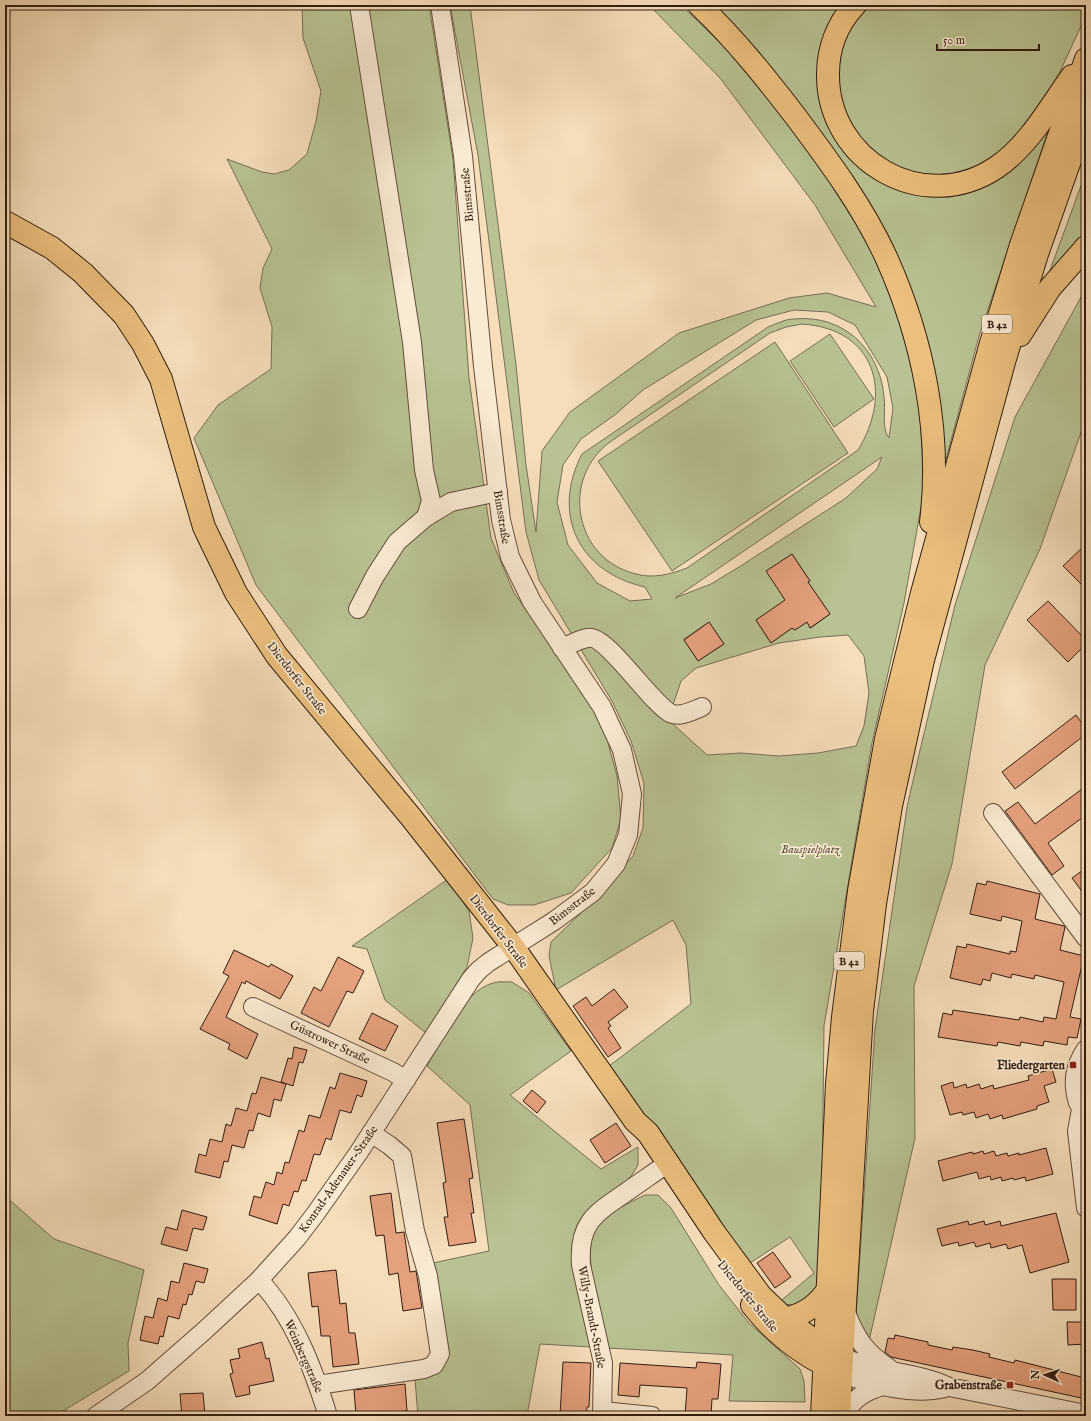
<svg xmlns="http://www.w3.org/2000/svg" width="1091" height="1421" viewBox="0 0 1091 1421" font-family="'IM FELL English',serif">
<rect width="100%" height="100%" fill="#f6deba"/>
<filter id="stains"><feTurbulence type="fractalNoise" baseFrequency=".005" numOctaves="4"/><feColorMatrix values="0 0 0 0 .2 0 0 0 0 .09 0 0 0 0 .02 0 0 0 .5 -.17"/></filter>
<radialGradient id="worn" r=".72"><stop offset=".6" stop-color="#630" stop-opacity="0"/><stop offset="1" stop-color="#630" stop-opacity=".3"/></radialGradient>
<g fill="#b9c292" stroke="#767051" fill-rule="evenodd">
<path d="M302,5h127l24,154 16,219 22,160 23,55 86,120 17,63 4,43 -9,29 -41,45 -37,12h-26l-15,-6 -237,-314 -62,-147 24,-33 53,-36 1,-42 -12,-39 3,-20 9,-19 -45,-90 35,13 12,2 15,-4 18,-16 9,-33 5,-30 -18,-53z"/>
<path d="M450,5h20l46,360 10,100 10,67 6,-81 28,-39 109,-79 110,-35 38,-5 49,14 -61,-102 -95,-127 -71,-73h32l60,58 53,65 80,122 25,61 20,83 5,96 -20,113 -32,140 -48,283 -3,264 -22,15 -22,-1 37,-31 -24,-36 -43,28 -76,-114 -62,-85 82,-62 -5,-59 -13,-25 -117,70 -7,-34 2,-14 33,-32 49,-54 10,-28 1,-45 -13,-42 -19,-40 -73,-121 -13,-48 -48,-377zM794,310l34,2 27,13 32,52 6,31 -4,30c-8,-10 -3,-28 -5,-41 -4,-48 -41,-83 -90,-78 -9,0 -18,5 -26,8l-186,127c-31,60 -4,118 63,133l7,12 -22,2 -33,-18 -29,-38 -11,-43 6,-37 18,-26 35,-25 27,-24 113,-70zM802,324c74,5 91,69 56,126l-171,118c-16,6 -34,11 -51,6 -62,-15 -76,-95 -26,-132l160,-109 16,-6zM882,457l-5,12 -31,29 -107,69 -28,17 -36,14zM792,554l18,27 -26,17 -17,-27zM812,588l18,26 -19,14 -4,-6 -12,8 -3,-2 -21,15 -15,-23 21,-14 23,-10zM709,622l15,22 -26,17 -14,-22zM848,635l16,21 5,37 -5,33 -8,20 -38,7 -39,3 -38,-3 -34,2 -34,-31v-19l8,-24 15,-13 83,-25 41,-6z"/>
<path d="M710,5h135l-16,24 14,119 107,44 104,-79 -75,223 -37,138 -28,-170z"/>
<path d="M864,5h222v10l-38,83 -18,27 -45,41 -45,12 -49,-10 -37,-32 -16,-43v-41z"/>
<path d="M1086,172v63l-37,38z"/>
<path d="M1086,288v130l-46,131 -55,116 -33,199 -38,122 1,152 -46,203 -13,-26 19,-286 32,-222 14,-61 34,-141 60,-188z"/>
<path d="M830,334l44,65 -40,28 -44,-66z"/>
<path d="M775,342l73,111 -176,118 -74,-110z"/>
<path d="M448,879l21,32 4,27 -6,29 -41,66 -41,-33 -18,-51 -15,-3z"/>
<path d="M512,982l17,11 42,58 -61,44 91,74 37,-22v18l-6,10 -52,53 12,119 -52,-3 -13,72h-109l-3,-36 18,-6v-111l56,-12 -19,-146 -43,-39c15,-26 36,-75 66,-83 5,-2 13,-1 19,-1z"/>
<path d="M645,1195h13l13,13 48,77 30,38 51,46 4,12 1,21 -76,-1 4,-46 -126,-7c-6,-27 -28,-103 -9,-124 13,-13 31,-21 47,-29z"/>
<path d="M5,1196l49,43 90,31 -16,73 1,28 -66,40 -16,5h-42z"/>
</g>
<g fill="#e5a07d" stroke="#321d10">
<path d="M1086,544v45l-23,-23z"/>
<path d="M792,554l18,27 -2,1 22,32 -20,14 -3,-6 -12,8 -3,-2 -21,15 -15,-23 29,-20 -19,-29z"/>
<path d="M1048,601l38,39v4l-18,18 -41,-42z"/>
<path d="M709,622l15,22 -26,17 -14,-21z"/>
<path d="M1076,715l10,14v5l-71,55 -13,-17z"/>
<path d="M1086,786v29l-38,28 16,23 -12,9 -47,-64 13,-9 17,22z"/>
<path d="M1086,868v29l-14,-19z"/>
<path d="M987,881l53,13 -5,25 29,7 1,1 -5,23 24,6 -14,61 11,2 -4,19 -9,-1 -1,8 -23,-4 -1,5 -22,-4 -1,4 -22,-4 -1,4 -59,-9 5,-24 9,2 1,-5 66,10 1,-3 23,5 1,-5 12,2 8,-37 -29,-7 -1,4 -22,-5 -1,4 -19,-5 -2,8 -7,-2 -2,6 -31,-7 7,-32 9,2 1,-4 43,10v-3l6,1 6,-31 -20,-5 -1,5 -31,-7 7,-31 9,2z"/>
<path d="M234,950l35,17 2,-3 22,12 -13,23 -34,-18 -1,3 -3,-2 -16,35 32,17 -11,25 -19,-10 2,-5 -30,-15 29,-53 -6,-3z"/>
<path d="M338,957l26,14 -11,22 -6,-2 -18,36 -28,-14 13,-26 7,4z"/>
<path d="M614,989l14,18 -20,15 3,4 -3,2 13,20 -13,9 -35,-51 13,-9 6,9z"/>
<path d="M372,1013l26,13 -13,25 -26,-12z"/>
<path d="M294,1047l13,3 -4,13 -4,-1 -6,24 -12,-4 7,-24 4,1z"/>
<path d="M1052,1069l4,13 -12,4 5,16 -12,4v3l-34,10 -1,-4 -12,4 -2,-5 -12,4 -2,-6 -11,3 -1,-3 -12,3 -9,-29 12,-4 1,6 12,-4 1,4 12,-4 2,5 12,-4 1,4 35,-9 -1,-4z"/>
<path d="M340,1073l27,8 -5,16 -5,-2 -6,18 -11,-3 -9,30 -5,-2 -6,17 -6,-1 -8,27 -4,-1 -4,12 -4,-1 -5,15 -6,-2 -6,20 -28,-9 5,-19 7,2 5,-16 8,3 3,-13 5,2 3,-12 4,1 10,-33 5,2 5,-17 11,3 10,-31 5,2z"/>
<path d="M261,1077l25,7 -5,17 -7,-2 -4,18 -12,-4 -5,18 -4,-1 -5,18 -12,-3 -4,17 -4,-1 -4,17 -25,-6 4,-18 7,2 4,-17 12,3 4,-18 5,2 5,-18 11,3 5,-18 4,1z"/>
<path d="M532,1090l14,12 -9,11 -14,-12z"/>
<path d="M464,1119l9,59 -4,1 5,34h-3l5,29 -27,4 -5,-29h4l-5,-34 3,-1 -9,-59z"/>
<path d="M616,1123l15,23 -26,17 -15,-23z"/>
<path d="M1046,1148l7,26 -27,7 -1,-4 -11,3 -1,-2 -11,3 -1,-4 -10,3 -1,-4 -11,3 -2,-7 -34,9 -5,-20 34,-9 1,2 10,-3 1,3 10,-3 2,5 11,-3 1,3 11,-3v2z"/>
<path d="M391,1193l5,40 8,-1 6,40 6,-1 6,37 -19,3 -5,-38 -9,2 -5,-40 -8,1 -6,-40z"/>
<path d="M182,1210l25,7 -4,13 -10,-2 -6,23 -26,-7 5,-17 11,3z"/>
<path d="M1056,1213l13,49 -39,11 -8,-28 -14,4 -2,-5 -15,4 -1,-5 -14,4 -2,-5 -15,4 -1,-4 -16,4 -5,-17 31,-8 1,4 15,-4 1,4 15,-4 1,5z"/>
<path d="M773,1252l18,25 -16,11 -18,-25z"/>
<path d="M184,1263l24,6 -4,14 -8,-2 -4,14 -3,-1 -3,11 -3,-1 -4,15 -11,-3 -5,21 -3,-1 -2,8 -18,-4 5,-24 8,2 5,-20 9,3 4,-20 8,2z"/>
<path d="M336,1270l4,34 6,-1 3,30h6l4,31 -26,3 -3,-31h-9l-3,-30 -6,1 -4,-34z"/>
<path d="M1052,1279h24v31h-23z"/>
<path d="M1067,1322h18l1,22 -18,1z"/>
<path d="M895,1335l33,7v3l24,5 1,-3 20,3 17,4 -1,3 25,6 1,-3 70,18 1,21 -195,-42 -6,-5 3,-14 6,1z"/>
<path d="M262,1342l4,17 3,-1 5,23 -25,5 1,8 -14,3 -6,-23 3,-1 -3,-13 10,-2 -2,-9z"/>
<path d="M563,1362l28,1 -2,44h-2l-1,9h-26z"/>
<path d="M697,1362l24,2 -3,35h-6l-1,17h-26l2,-28 -47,-3 -1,12 -21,-2 2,-32 76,5z"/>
<path d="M405,1384l2,27 -21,2v3h-30l-2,-26z"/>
<path d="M203,1393l2,23h-23l-2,-22z"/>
</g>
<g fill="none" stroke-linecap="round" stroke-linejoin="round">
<g stroke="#634d3a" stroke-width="20">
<g id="minor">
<path d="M359,5l53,337 12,128 7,31 -5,16"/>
<path d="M358,609l17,-33 22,-34 29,-25 25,-15 47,-10"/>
<path d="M562,648c8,-3 17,-9 26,-10 18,-4 62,64 82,75 10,5 22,-2 32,-6"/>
<path d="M993,813l93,125"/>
<path d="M253,1007l140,65 13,8"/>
<path d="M1086,1083l-9,48 9,77"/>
<path d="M1078,1103c-6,-20 -4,-36 8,-54"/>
<path d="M259,1280c35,37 54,88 69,136"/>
<path d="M845,1310c11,29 20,42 45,59"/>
<path d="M842,1357c36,16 74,14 107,30l137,27"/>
<path d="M841,1373c32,12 70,23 104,15"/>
<path d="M318,1385l106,-16 10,-4 6,-11 -12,-78 -13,-45 -13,-75 -13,-11 -18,-12"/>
<path d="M603,1411l49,5"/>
<path d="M96,1416l51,-35 57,-50 55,-51 38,-42 19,-25 43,-61 112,-173 8,-9 10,-8 65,-41 39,-29 23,-28 12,-29 4,-41 -10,-44 -20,-43 -70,-105 -22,-45 -9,-37 -18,-154 -20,-210 -23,-151"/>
<path d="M602,1416l1,-53 -22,-98c-3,-41 13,-51 44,-72 14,-10 29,-20 43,-30"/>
<path d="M844,1416c8,-17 21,-25 39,-30"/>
</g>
</g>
<g stroke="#321d10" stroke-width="24">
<g id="major">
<path d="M5,222l47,26 31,25 41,42 19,29 18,35 43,148 32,66 41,63 133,160 104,132 121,173 13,12 66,99 47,64 24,23 30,22 27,16 -3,59"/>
<path d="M752,1305c24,31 53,52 89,68"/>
<path d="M785,1319c20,-5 33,-14 44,-31"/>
<path d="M822,1416l3,-63"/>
</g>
</g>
<g stroke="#321d10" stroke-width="24">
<g id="highway">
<path d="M699,5c36,34 67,73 97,112 33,44 67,90 90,140 37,82 56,175 45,265"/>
<path d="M855,5c-18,19 -27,44 -27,69 -1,87 96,143 169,93 32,-22 53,-60 75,-91"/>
<path d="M1020,335l30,-47 36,-41"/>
<path d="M825,1347l12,-263 6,-67 16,-126 27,-152 36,-146 69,-250 30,-98 65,-186"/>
<path d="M842,1357l20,-346 13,-107 16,-98 32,-146 81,-298 33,-108 49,-139"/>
</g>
</g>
<use href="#minor" stroke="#f9ead2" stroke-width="18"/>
<use href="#major" stroke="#ebbf7d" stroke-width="22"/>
<use href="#highway" stroke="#ebbf7d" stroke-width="22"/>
</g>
<g fill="#8f2418" stroke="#f9ead2" stroke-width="1.5">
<rect x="1069" y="1061" width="8" height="8" rx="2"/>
<rect x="1006" y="1381" width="8" height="8" rx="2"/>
</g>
<g text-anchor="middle" stroke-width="3.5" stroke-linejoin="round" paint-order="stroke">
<g fill="#f9ead2" stroke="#6e5a4a" stroke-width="1">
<rect x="982" y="315" width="30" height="18" rx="3"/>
<rect x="834" y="952" width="30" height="18" rx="3"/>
</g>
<g font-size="11" font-weight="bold" fill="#321d10">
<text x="997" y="328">B 42</text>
<text x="849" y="965">B 42</text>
</g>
<g font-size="12" fill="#321d10" stroke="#f9ead2">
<text transform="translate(467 195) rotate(-95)" y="4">Bimsstraße</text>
<text transform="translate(502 517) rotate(81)" y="4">Bimsstraße</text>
<text transform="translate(297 678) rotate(52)" y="4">Dierdorfer Straße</text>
<text transform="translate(572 906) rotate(-38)" y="4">Bimsstraße</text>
<text transform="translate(499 931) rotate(53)" y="4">Dierdorfer Straße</text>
<text transform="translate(330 1042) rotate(25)" y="4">Güstrower Straße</text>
<text transform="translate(338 1179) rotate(-55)" y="4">Konrad-Adenauer-Straße</text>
<text transform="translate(748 1296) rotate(51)" y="4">Dierdorfer Straße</text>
<text transform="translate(592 1317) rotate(79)" y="4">Willy-Brandt-Straße</text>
<text transform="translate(304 1356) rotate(66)" y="4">Weinbergstraße</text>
</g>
<g font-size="12" font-style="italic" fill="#5a4f37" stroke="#f9ead2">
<text x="810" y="853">Bauspielplatz</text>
</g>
<g font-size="12" font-weight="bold" fill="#321d10" stroke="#f9ead2" text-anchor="end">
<text x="1065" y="1069">Fliedergarten</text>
<text x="1002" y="1389">Grabenstraße</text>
</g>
</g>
<rect width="1091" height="1421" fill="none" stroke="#f6deba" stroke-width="20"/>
<rect x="6" y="6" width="1079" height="1409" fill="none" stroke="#321d10" stroke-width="2"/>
<rect x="10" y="10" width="1071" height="1401" fill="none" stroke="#321d10"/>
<g transform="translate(1045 1375) rotate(273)" stroke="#f9ead2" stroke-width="3" paint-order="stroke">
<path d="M0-3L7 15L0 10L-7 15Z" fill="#321d10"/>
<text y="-6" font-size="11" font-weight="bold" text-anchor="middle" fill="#321d10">N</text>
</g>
<path d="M937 44v6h102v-6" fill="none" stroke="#321d10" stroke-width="2"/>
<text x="943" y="44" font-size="12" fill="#321d10" stroke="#f9ead2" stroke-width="3" paint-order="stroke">50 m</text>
<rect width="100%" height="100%" filter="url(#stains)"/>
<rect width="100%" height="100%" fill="url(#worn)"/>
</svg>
